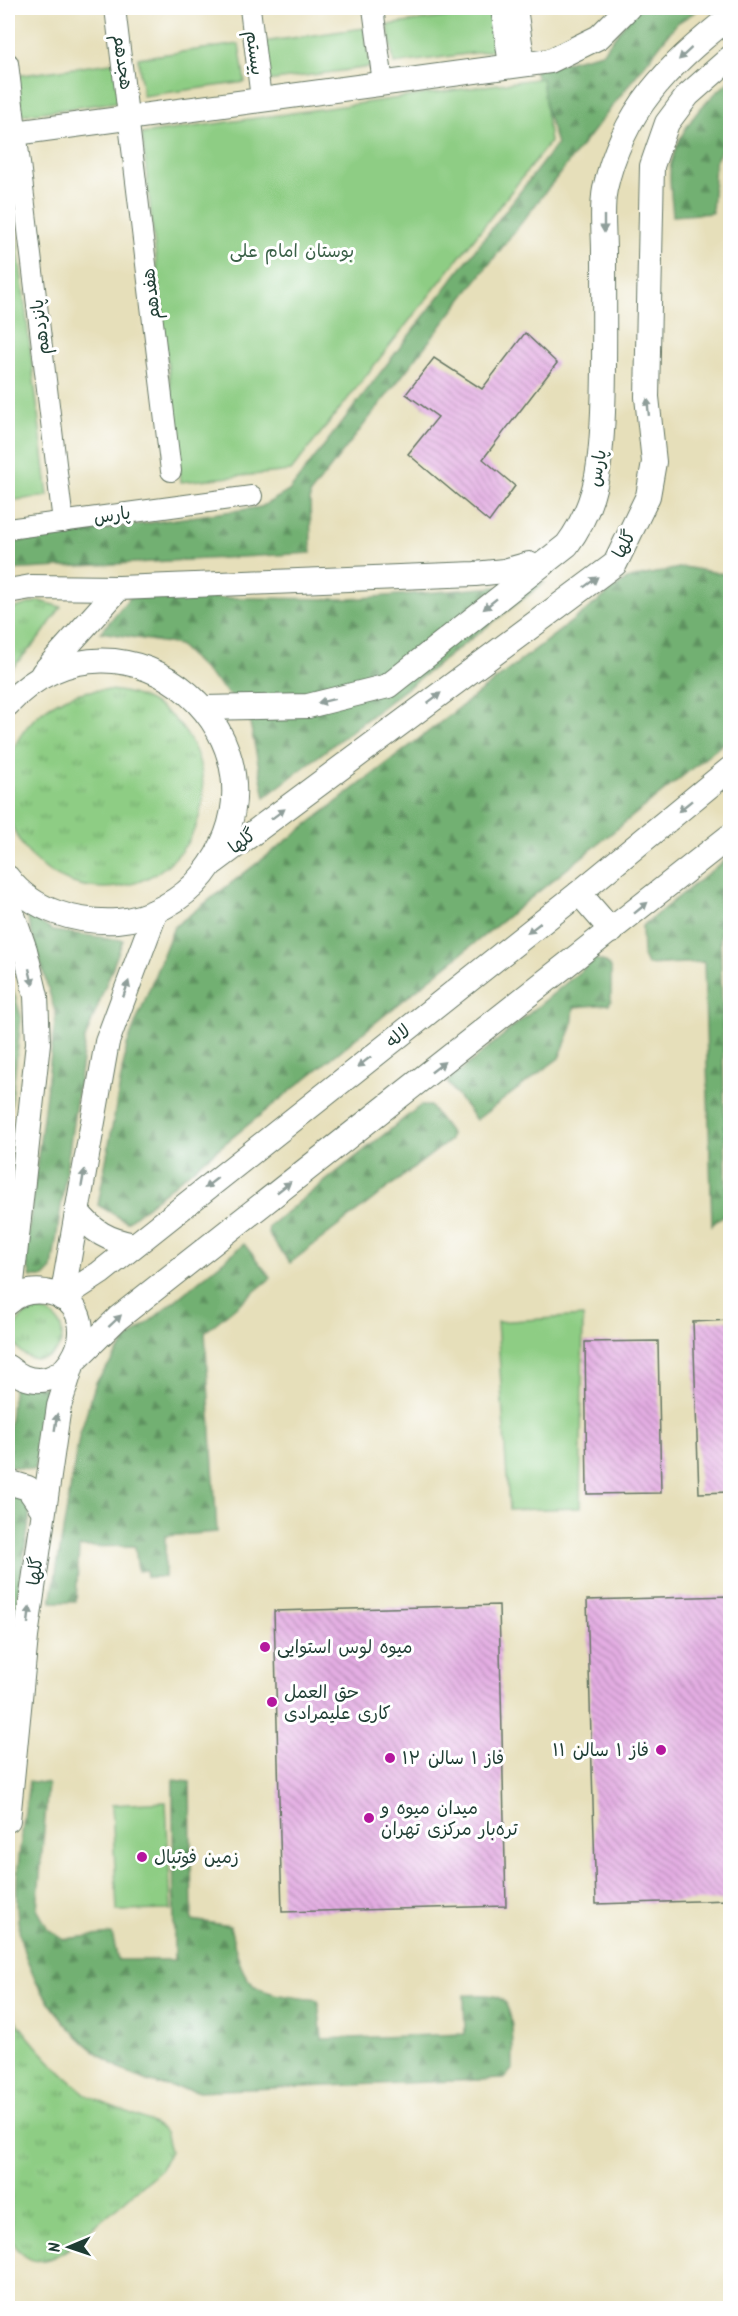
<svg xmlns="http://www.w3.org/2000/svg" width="738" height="2316" viewBox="0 0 738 2316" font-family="Kalam,'Playpen Sans Arabic',sans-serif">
<defs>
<pattern id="grass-tufts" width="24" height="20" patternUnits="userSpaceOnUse" patternTransform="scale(1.5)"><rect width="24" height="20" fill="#8ecd84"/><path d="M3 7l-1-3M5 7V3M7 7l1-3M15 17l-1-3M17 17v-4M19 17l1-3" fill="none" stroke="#73a86d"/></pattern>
<pattern id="forest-firs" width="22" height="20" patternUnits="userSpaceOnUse" patternTransform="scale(1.5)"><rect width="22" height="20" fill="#72b072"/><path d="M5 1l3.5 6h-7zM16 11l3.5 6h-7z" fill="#5d905e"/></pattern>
<pattern id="building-back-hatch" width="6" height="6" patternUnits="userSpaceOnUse" patternTransform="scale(1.5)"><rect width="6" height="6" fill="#e4ade3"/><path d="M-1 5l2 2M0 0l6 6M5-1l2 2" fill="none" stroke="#b88eb9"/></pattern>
</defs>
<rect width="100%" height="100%" fill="#fff"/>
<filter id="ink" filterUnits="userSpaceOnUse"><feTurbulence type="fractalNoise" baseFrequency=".0167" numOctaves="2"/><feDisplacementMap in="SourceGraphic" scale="12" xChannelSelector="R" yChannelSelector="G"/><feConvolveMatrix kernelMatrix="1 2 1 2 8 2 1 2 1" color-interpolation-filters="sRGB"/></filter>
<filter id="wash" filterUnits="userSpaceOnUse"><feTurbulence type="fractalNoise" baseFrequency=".008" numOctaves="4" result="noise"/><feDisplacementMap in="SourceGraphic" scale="24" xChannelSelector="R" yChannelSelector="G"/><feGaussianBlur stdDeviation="1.35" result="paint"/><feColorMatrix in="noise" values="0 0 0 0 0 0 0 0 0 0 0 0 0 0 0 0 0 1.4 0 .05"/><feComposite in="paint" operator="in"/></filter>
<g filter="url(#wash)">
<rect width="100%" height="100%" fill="#e6dfba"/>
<g fill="url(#grass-tufts)" stroke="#56855c" stroke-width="1.5">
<path d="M39,601l22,6 -20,29 -33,37v-63z"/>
<circle cx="104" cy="789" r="99"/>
<circle cx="38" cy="1335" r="24"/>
<path d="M8,2009c22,33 47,60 78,85 16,12 72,25 79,39 2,5 3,12 5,18l-9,18 -93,80c-25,16 -41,18 -57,-10z"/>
</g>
<g fill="url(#forest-firs)" stroke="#487653" stroke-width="1.5">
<path d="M637,8h64l-24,15 -367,471 1,59 -303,17v-27l253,-36 28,-16 268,-347 -23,-74 68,-17z"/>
<path d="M730,81v53l-15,28 -3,51 -39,3c-1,-16 -5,-37 -2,-52 9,-36 31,-61 59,-83z"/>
<path d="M684,567l46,8v163l-603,484 -29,-17 29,-160 47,-118 453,-348z"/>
<path d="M544,583l-279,214 -17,-84 -69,-68 -78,-13 29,-35 220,2z"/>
<path d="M730,856v33l-11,1 8,322 -15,13 -8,-263 -57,3 -4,-9 -1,-30z"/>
<path d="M26,913l27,18 70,9 -38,99 -33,230 -8,8h-13l-6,-18 31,-244z"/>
<path d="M595,959l10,3 6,6v33l-2,3 -35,3 -2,20 -13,31 -83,62 -29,-38z"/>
<path d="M8,972l13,45 -13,117z"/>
<path d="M420,1106h10l21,28 -1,6 -160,123 -22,-29 1,-8z"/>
<path d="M244,1244l27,34 -66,54 12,200 -52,4v41h-18l-1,-7 -8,1 -3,-25 -56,1 -3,55h-25l28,-165 17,-55 31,-42z"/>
<path d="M14,1383l32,4 -11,83 -27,-4v-29z"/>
<path d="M11,1490l19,13 -1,19 -21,144v-174z"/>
<path d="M173,1780l17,2 2,138 38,6c15,68 21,66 88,74l4,39 143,-5 -1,-39c9,1 24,-2 33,2 20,7 15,54 16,71l-9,11 -308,12c-16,-3 -34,-5 -49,-10 -58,-22 -112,-80 -126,-141 -11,-51 2,-108 8,-159l19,3 -11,125 11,20 15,10 49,-5 6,26h56z"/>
</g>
<g fill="#8ecd84" stroke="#56855c" stroke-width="1.5">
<path d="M490,11l5,39 -101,14 -6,-39z"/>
<path d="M364,28l6,39 -102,14 -5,-39z"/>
<path d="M239,44l6,38 -102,14 -5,-38z"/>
<path d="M118,62l5,39 -101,14 -6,-39z"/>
<path d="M542,78l8,64 -259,329 -110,11 -39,-348z"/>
<path d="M8,164l40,332 -40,5z"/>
<path d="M583,1316l-3,192 -71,2 -12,-188z"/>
<path d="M166,1802l5,108 -54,1 -5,-106z"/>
</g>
<g id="blocks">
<g fill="url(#building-back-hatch)">
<path d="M525,333l32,30 -74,96 32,27 -26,36 -81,-68 30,-37 -32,-23 28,-36 48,31z"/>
<path d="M730,1320v172l-31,1 -6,-171z"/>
<path d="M658,1341l3,152 -74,1 -2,-152z"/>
<path d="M730,1596v304l-134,4 -9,-304z"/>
<path d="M499,1605l7,301 -224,6 -8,-301z"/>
</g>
</g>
</g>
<g filter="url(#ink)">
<use href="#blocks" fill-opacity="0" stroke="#657663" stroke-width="1.5"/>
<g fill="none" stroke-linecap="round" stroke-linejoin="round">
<g stroke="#657663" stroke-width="22">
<g id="minor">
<path d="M115,8l56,463"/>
<path d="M250,8l11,91"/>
<path d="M373,8l10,75"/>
<path d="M501,8l8,58"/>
<path d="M517,8l8,56"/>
<path d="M8,63l55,459"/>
<path d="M8,529l244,-33"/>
</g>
</g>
<g stroke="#657663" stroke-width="26">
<g id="tertiary">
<path d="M8,134l542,-73 49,-24 29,-29"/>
<path d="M8,591l23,-4 88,1"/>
<path d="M43,673l76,-85 356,-14 29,-3 25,-7"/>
<path d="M8,704c116,-122 300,38 195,171 -20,25 -54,44 -86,46 -40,2 -84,-10 -109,-43"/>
<path d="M204,708l104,-2 80,-20 179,-141c31,-42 34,-83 36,-133 2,-53 1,-106 1,-160 0,-20 -3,-44 1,-63 17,-78 65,-126 125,-172"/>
<path d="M214,862l401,-298 33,-68 6,-34 -7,-65 5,-231 15,-43 21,-28 42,-37"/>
<path d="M579,893l33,38"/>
<path d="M8,901l17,49 11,46 2,47 -28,258"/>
<path d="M77,1211c16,21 31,29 57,34"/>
<path d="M62,1298l38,-25 479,-380 151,-124"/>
<path d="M62,1298l45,-256 49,-131"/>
<path d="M8,1303c10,-10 24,-13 38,-11 71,12 21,126 -38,75"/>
<path d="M8,1482l20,6 15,22"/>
<path d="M8,1820l18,-183 33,-231 14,-44 45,-44 612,-482"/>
</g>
</g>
<use href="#minor" stroke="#fff" stroke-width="20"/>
<use href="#tertiary" stroke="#fff" stroke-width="24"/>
</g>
<defs><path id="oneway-solid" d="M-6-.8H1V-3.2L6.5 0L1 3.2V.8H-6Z" transform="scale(1.5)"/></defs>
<g fill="#8f9e9a">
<use href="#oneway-solid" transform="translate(685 54) rotate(137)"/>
<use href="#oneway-solid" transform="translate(604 224) rotate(90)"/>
<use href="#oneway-solid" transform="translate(648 407) rotate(-96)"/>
<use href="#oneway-solid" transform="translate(591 582) rotate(-37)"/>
<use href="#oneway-solid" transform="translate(490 604) rotate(141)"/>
<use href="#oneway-solid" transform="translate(434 698) rotate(-37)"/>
<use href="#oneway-solid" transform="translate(326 701) rotate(166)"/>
<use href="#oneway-solid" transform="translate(685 806) rotate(141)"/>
<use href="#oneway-solid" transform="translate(278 814) rotate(-37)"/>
<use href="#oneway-solid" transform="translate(641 908) rotate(-39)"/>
<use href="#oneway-solid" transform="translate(534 928) rotate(142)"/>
<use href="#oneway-solid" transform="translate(31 977) rotate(77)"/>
<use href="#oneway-solid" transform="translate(126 989) rotate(-71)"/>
<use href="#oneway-solid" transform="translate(364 1062) rotate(142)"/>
<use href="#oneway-solid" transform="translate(438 1067) rotate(-38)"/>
<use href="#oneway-solid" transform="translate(83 1178) rotate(-80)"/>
<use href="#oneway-solid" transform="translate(211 1183) rotate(142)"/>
<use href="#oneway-solid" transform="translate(284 1187) rotate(-38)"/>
<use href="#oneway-solid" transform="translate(115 1321) rotate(-43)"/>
<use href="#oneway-solid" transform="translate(56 1422) rotate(-81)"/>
<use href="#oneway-solid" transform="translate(29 1615) rotate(-83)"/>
</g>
</g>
<g fill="#b5179e" stroke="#fff" stroke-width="2">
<circle cx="265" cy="1647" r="6"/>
<circle cx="272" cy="1702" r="6"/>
<circle cx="661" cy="1750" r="6"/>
<circle cx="390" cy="1758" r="6"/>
<circle cx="369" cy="1818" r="6"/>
<circle cx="142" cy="1857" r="6"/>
</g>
<g text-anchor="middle" stroke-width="6" stroke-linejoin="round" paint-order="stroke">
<g font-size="18" fill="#1f3d34" stroke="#fff">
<text transform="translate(255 53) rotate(83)" y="6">بیستم</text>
<text transform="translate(123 62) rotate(82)" y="6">هجدهم</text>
<text transform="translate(151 294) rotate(-97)" y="6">هفدهم</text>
<text transform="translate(40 327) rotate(-97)" y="6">پانزدهم</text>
<text transform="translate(597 468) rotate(-80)" y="6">پارس</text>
<text transform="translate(112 515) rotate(-8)" y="6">پارس</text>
<text transform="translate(624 544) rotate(-62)" y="6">گلها</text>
<text transform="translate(242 841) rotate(-37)" y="6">گلها</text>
<text transform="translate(398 1036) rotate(-38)" y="6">لاله</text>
<text transform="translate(35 1571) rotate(-83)" y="6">گلها</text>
</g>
<g font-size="18" fill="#3b6148" stroke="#fff">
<text x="292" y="257">بوستان امام علی</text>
</g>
<g font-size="18" fill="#1f3d34" stroke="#fff" text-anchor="start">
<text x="277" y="1653">میوه لوس استوایی</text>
<text x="284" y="1698">حق العمل<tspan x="284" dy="21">کاری علیمرادی</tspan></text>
<text x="649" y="1756" text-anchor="end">فاز ۱ سالن ۱۱</text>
<text x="402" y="1764">فاز ۱ سالن ۱۲</text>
<text x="381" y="1814">میدان میوه و<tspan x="381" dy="21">تره‌بار مرکزی تهران</tspan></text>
<text x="154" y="1863">زمین فوتبال</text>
</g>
</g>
<rect width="738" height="2316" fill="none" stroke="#fff" stroke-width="30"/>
<g transform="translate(69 2247) rotate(268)" stroke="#ffffff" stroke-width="4.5" paint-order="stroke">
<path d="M0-4.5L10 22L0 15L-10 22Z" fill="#1f3d34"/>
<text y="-9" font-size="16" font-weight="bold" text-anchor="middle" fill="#1f3d34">N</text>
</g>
</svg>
